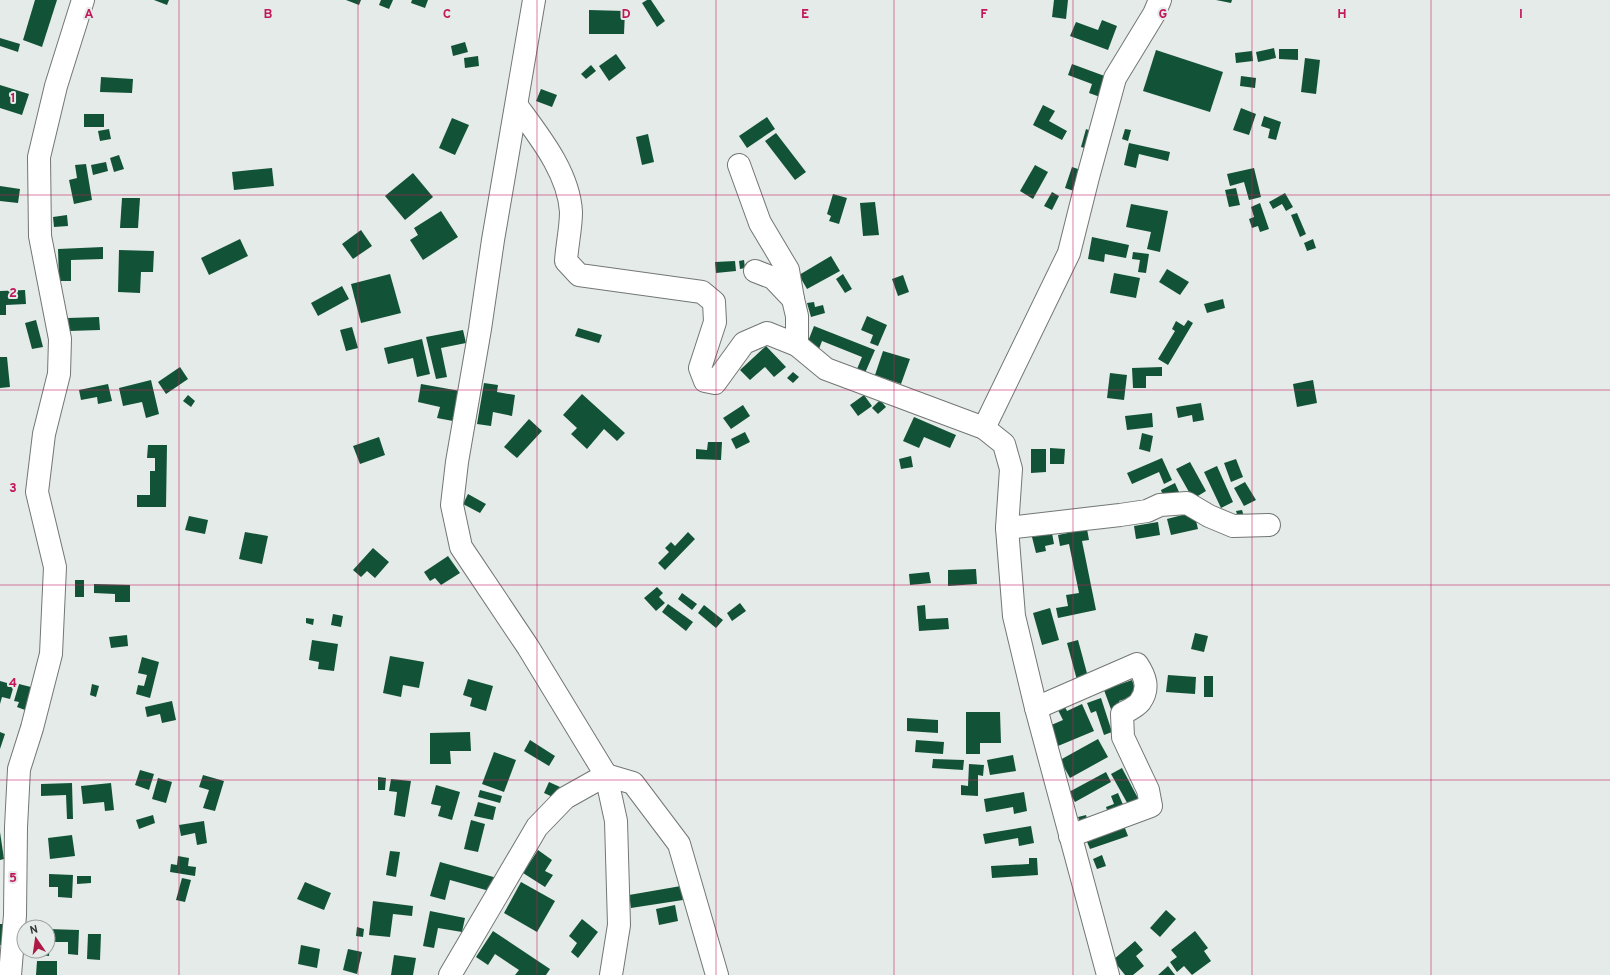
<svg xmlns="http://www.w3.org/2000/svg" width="1610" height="975" viewBox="0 0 1610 975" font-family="Overpass,sans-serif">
<rect width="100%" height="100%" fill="#e5ebe8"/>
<g fill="#125338">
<path d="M35,0h22l-15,47 -19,-7z"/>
<path d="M154,0h15l-2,5z"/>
<path d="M346,0h15l-2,5z"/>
<path d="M381,0h12l-4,9 -10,-4z"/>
<path d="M412,0h16l-3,8 -14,-5z"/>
<path d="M647,0h4l14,21 -8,6 -15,-24z"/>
<path d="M1054,0h14l-2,19 -14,-2z"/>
<path d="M1216,0h16l-1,3z"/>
<path d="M589,10l36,1 -1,23h-35z"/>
<path d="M1102,20l15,6 -9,24 -38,-14 6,-14 22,8z"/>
<path d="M0,38l20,6 -2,8 -18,-6z"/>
<path d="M465,42l3,10 -15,4 -2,-10z"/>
<path d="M1274,48l2,10 -18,4 -2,-10z"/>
<path d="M1279,49h19v11l-19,-1z"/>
<path d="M1156,50l67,22 -13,40 -67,-21z"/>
<path d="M1252,51l1,10 -17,2 -1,-10z"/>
<path d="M616,54l10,14 -17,13 -10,-15z"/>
<path d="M478,56l1,10 -14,2 -1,-10z"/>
<path d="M1305,58l15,2 -4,34 -15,-2z"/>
<path d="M1072,64l38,14 -7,20 -14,-5 3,-9 -24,-9z"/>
<path d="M591,65l5,6 -10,8 -5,-5z"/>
<path d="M1241,76l15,2 -1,10 -15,-2z"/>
<path d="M101,77l32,2 -1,14 -32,-1z"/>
<path d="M0,85l29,9 -7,21 -22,-7z"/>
<path d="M541,89l16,6 -5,12 -16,-6z"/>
<path d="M1043,105l12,6 -6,10 18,10 -5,9 -29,-15z"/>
<path d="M1241,108l15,6 -7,21 -16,-5z"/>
<rect x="84" y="114" width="20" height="13"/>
<path d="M1264,116l17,6 -5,18 -8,-2 2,-9 -9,-3z"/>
<path d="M767,117l8,12 -28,19 -8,-12z"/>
<path d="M452,118l17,7 -14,30 -16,-7z"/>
<path d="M109,129l2,10 -11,2 -2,-10z"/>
<path d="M1086,129l7,3 -5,17 -7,-2z"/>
<path d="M1125,129l6,1 -3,11 -6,-2z"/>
<path d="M776,133l30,39 -11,8 -30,-39z"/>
<path d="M648,134l6,28 -12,3 -6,-28z"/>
<path d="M1129,143l41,9 -2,9 -29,-7 -3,14 -12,-3z"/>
<path d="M119,155l5,14 -10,3 -4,-14z"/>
<path d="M106,162l2,9 -15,4 -2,-10z"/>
<path d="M86,164l6,36 -18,4 -5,-24 8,-2 -2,-13z"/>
<path d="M1035,165l13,7 -15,27 -13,-8z"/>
<path d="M1072,167l9,3 -7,21 -9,-3z"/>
<path d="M272,168l2,18 -40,4 -2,-18z"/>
<path d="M1254,168l7,29 -12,3 -5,-18 -14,4 -3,-12z"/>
<path d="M413,173l20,24 -28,23 -20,-24z"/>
<path d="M0,186l20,3 -2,14 -18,-2z"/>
<path d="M1236,188l4,17 -11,2 -4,-17z"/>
<path d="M1052,192l7,4 -7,14 -8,-4z"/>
<path d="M1285,193l8,14 -7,4 -4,-7 -9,5 -4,-7z"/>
<path d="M833,194l14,4 -8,26 -10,-3 2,-5 -4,-2z"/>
<path d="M122,198h18l-2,30h-18z"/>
<path d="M875,202l4,33 -16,1 -3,-33z"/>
<path d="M1260,203l9,26 -9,3 -2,-6 -6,2 -3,-9 5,-2 -3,-10z"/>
<path d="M1131,204l37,7 -8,41 -13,-3 4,-17 -25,-5z"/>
<path d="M441,211l17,26 -35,23 -13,-20 8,-5 -4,-7z"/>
<path d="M1297,213l9,21 -6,3 -9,-22z"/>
<path d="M67,215l1,11 -14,1 -1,-10z"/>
<path d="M361,230l11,16 -19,13 -11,-15z"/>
<path d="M1092,237l37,8 -3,13 -21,-4 -1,8 -16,-3z"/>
<path d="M240,239l8,17 -39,19 -8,-17z"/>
<path d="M1313,239l3,9 -9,3 -3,-8z"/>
<path d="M103,247v12l-32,1v21h-12l-1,-32z"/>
<path d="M119,250l35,1 -1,21h-12l-1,21 -22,-1z"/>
<path d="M1133,252l16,2 -3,19 -8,-1 2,-12 -8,-1z"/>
<path d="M831,256l9,15 -33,18 -8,-14z"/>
<path d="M744,260l1,8 -5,1 -1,-8z"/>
<path d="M735,261l1,10 -20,2 -1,-11z"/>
<path d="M1167,269l22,13 -9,13 -21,-13z"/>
<path d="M1114,273l26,5 -4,20 -26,-5z"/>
<path d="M390,274l11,39 -40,10 -10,-39z"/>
<path d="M843,274l9,15 -7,4 -9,-14z"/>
<path d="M903,275l6,17 -11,4 -6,-17z"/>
<path d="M342,286l7,13 -31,17 -7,-13z"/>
<path d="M25,290l1,14 -20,1v10h-6v-24z"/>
<path d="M1223,299l2,9 -18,5 -3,-9z"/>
<path d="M814,302l1,5 8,-2 2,8 -14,4 -4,-14z"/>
<path d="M867,316l20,9 -9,21 -8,-3 3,-8 -12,-5z"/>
<path d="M99,317l1,13 -31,1 -1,-13z"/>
<path d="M36,320l7,27 -11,2 -7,-26z"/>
<path d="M1188,320l5,3 -25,42 -10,-6 17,-28 -3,-2 4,-8 8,5z"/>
<path d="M814,326l61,24 -10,23 -8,-4 5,-12 -40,-16 -3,8 -12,-5z"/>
<path d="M352,327l6,21 -12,3 -6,-21z"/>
<path d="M578,328l24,7 -3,8 -24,-7z"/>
<path d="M463,330l3,13 -25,5 6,29 -11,2 -10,-42z"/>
<path d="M422,339l8,35 -13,3 -4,-19 -25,6 -4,-16z"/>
<path d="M766,346l20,21 -12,10 -9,-10 -15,13 -10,-10z"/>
<path d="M883,351l27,8 -9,25 -26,-9z"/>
<path d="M0,357h7l3,30 -10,1z"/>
<path d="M180,367l8,12 -22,15 -8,-12z"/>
<path d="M1162,367v9h-16v12h-13l-1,-20z"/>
<path d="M793,372l6,5 -6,6 -6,-5z"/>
<path d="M1110,373l17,2 -3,25 -17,-2z"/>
<path d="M151,380l8,34 -13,4 -4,-16 -19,4 -4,-18z"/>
<path d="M1313,380l4,23 -20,4 -4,-23z"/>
<path d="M484,383l14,2 -1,7 18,3 -3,21 -19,-4 -2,14 -14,-2z"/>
<path d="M108,384l4,17 -14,3 -1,-7 -16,3 -2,-10z"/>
<path d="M421,384l39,7 -7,30 -16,-3 3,-11 -22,-5z"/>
<path d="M582,394l43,39 -8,8 -13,-12 -17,20 -16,-15 6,-6 -14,-13z"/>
<path d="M188,395l7,6 -4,6 -8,-6z"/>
<path d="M864,395l8,11 -14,10 -8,-11z"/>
<path d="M880,400l6,7 -8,7 -6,-6z"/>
<path d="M1201,403l3,17 -11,2 -1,-7 -14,3 -2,-11z"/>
<path d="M743,405l7,11 -19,13 -8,-11z"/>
<path d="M1152,413l1,14 -26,3 -2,-14z"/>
<path d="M914,417l42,18 -6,13 -26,-11 -5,11 -16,-7z"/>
<path d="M529,419l13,12 -25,27 -13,-11z"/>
<path d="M745,432l5,10 -14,7 -5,-10z"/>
<path d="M1142,433l11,3 -3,16 -11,-3z"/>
<path d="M379,437l6,18 -25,9 -7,-18z"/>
<path d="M708,442h14l-1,18 -25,-1v-10l11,1z"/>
<path d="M148,445h19l-1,62h-29v-12h13v-24h5v-13h-8z"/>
<path d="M1050,448l15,1 -1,15h-14z"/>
<path d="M1031,449h15v23l-15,1z"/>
<path d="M911,456l2,11 -12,2 -2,-10z"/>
<path d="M1162,458l10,22 -8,4 -5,-12 -27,12 -5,-11z"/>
<path d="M1236,459l7,18 -12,5 -7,-19z"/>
<path d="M1190,462l16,29 -13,8 -17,-30z"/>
<path d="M1217,466l16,36 -12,6 -17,-36z"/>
<path d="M1245,482l11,18 -12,6 -10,-18z"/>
<path d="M1175,483l4,9 -15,7 -3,-9z"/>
<path d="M468,494l18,10 -6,9 -17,-9z"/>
<path d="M1242,510l3,10 -6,1 -3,-10z"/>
<path d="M1194,512l4,17 -27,6 -4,-16z"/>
<path d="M189,516l19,4 -3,14 -20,-4z"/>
<path d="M1158,522l2,13 -24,4 -2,-13z"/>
<path d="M1087,529l2,11 -7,1 14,69 -38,8 -2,-10 12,-2 -2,-11 13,-2 -10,-49 -9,2 -2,-11z"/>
<path d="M245,532l23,4 -6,28 -23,-5z"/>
<path d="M688,532l7,7 -30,31 -7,-7 11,-11 -4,-4 6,-6 4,4z"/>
<path d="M1052,533l2,11 -9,2 1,5 -10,2 -4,-16z"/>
<path d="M373,548l16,14 -14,16 -8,-7 -6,6 -8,-7z"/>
<path d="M448,556l12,17 -19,12 -6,-7 -5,3 -6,-9z"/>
<path d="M976,569l1,15 -29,2v-16z"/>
<path d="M929,572l2,11 -21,2 -1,-11z"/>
<rect x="75" y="580" width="9" height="17"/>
<path d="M94,584l36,1v17h-15v-8l-21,-1z"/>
<path d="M657,587l6,6 -4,4 6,6 -9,8 -12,-13z"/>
<path d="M682,593l15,11 -5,6 -14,-11z"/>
<path d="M740,603l6,8 -14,10 -5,-8z"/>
<path d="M668,604l25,18 -7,9 -24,-19z"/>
<path d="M704,605l19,15 -7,8 -18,-15z"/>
<path d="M925,605l1,14 22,-1 1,11 -30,2 -2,-25z"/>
<path d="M1050,608l9,32 -17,5 -9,-32z"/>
<path d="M333,614l10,2 -2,11 -10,-2z"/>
<path d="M306,618l8,1 -1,6 -7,-2z"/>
<path d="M1195,633l13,3 -4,16 -13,-3z"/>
<path d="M127,635l1,11 -17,2 -2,-11z"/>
<path d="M312,640l26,4 -4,27 -16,-2 1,-7 -10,-2z"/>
<path d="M1078,640l10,37 -11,3 -10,-37z"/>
<path d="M390,656l34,6 -5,26 -16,-3 -2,12 -18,-4z"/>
<path d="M142,657l17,5 -9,36 -14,-4 2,-9 6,1 3,-11 -9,-2z"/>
<path d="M1168,675l28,2 -1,17 -29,-2z"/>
<rect x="1204" y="676" width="9" height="21"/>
<path d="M468,679l25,7 -7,25 -16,-5 2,-8 -9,-3z"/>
<path d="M1132,680l5,15 -18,6 3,8 -10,3 -8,-22z"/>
<path d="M0,681l14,4 -4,14 -8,-2 -2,7z"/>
<path d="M19,684l12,3 -6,23 -8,-3 2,-5 -5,-1z"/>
<path d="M92,684l7,2 -3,11 -6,-2z"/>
<path d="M1101,698l11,34 -8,3 -8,-24 -5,2 -4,-10z"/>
<path d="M172,701l4,19 -14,3 -2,-9 -13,3 -2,-10z"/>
<path d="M1082,704l12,27 -36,15 -9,-20 14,-6 -5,-10 7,-3 2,4z"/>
<path d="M966,712h34l1,31h-21v11h-14z"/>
<path d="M907,718l31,2v13l-31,-2z"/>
<path d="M0,732l5,2 -5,15z"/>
<path d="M470,732l1,19h-21l1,13h-21v-31z"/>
<path d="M1098,739l10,18 -38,21 -10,-18z"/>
<path d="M530,740l25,16 -6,10 -25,-15z"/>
<path d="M916,740l28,2 -1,12 -28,-2z"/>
<path d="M494,752l22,8 -12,32 -22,-8z"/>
<path d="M1013,755l3,16 -26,4 -3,-15z"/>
<path d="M933,759l31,1 -1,10 -31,-2z"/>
<path d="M969,764l15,1 -1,11 -5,-1v21l-17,-1v-10l7,1z"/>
<path d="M1122,768l18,34 -10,6 -19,-34z"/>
<path d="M140,770l14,4 -5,16 -14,-5z"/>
<path d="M1106,772l5,10 -36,20 -6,-10z"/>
<path d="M203,775l21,6 -9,30 -12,-3 6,-18 -10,-3z"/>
<path d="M378,777l8,1 -1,12h-7z"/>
<path d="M158,778l14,4 -6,21 -14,-4z"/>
<path d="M391,779l20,2 -6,36 -11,-2 3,-23 -8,-1z"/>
<path d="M549,782l11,5 -5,11 -11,-5z"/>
<path d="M72,783l1,36h-6l-1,-24 -25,1v-12z"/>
<path d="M111,783l3,27 -9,1 -1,-9 -21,2 -2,-18z"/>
<path d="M436,785l24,7 -8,28 -14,-4 3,-10 -10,-2z"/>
<path d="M480,790l22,6 -2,7 -22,-6z"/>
<path d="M1024,792l3,19 -13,3 -1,-7 -27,5 -2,-13z"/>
<path d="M1118,793l6,14 -16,6 -2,-6 8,-3 -3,-8z"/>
<path d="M478,802l18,5 -3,13 -19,-4z"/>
<path d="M153,815l2,8 -16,6 -3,-9z"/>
<path d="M1086,815l2,7 -7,3 -3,-8z"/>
<path d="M471,820l14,4 -7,28 -14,-3z"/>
<path d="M204,821l3,22 -10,2 -2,-12 -14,3 -2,-11z"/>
<path d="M1123,823l5,13 -38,13 -5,-12z"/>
<path d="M1031,826l3,17 -15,3 -1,-8 -33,6 -2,-10z"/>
<path d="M0,832l4,27 -4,1z"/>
<path d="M72,835l3,21 -25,3 -2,-21z"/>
<path d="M538,850l14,10 -7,11 8,4 -8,12 -22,-14z"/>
<path d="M390,851l10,1 -4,25 -10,-2z"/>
<path d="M1102,855l4,11 -9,3 -4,-10z"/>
<path d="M178,856l11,2 -1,8 8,1 -1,9 -25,-4 1,-8 6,1z"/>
<path d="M1029,858h8l1,17 -46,3 -1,-12 38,-2z"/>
<path d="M440,862l57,16 -4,14 -43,-12 -5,20 -15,-4z"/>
<path d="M49,874l24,1 -1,23 -14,-1v-10h-9z"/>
<path d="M77,876h14v7l-14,1z"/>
<path d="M182,878l9,2 -6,22 -9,-2z"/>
<path d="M305,882l26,11 -7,17 -27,-11z"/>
<path d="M521,882l34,19 -18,31 -33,-19z"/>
<path d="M681,886l2,14 -52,8 -2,-13z"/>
<path d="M373,901l40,5 -1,10 -19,-2 -3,23 -21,-2z"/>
<path d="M675,905l3,16 -19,4 -3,-16z"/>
<path d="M1166,910l10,9 -16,18 -10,-9z"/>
<path d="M430,911l35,7 -3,14 -24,-4 -4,20 -11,-2z"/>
<path d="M582,919l16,13 -20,26 -7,-6 6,-9 -8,-7z"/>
<path d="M0,924h6l-1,22 -5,-1z"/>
<path d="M357,927l7,2 -1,8 -7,-1z"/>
<path d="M48,929l31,1 -1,25 -10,-1v-12h-18l-1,14 -11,-1v-4h10z"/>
<path d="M493,931l57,38 -4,6h-31l4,-5 -24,-16 -7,11 -12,-8z"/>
<path d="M1195,931l13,17 -4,3 7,10 -19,14 -8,-9 -7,6 -7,-10 7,-5 -6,-7z"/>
<path d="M88,934h13l-1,26 -13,-1z"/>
<path d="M1135,941l8,9 -7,6 8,10 -11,9h-8l-12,-15z"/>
<path d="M301,945l19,4 -3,19 -19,-4z"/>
<path d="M348,949l14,3 -5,22 -14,-4z"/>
<path d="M394,955l22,3 -3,17h-22z"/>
<path d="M37,961h20v14h-21z"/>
<path d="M1168,966l7,9h-17z"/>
</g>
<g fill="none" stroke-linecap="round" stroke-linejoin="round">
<g stroke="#727774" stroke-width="24">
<g id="minor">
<path d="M534,0l-41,240 -13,89 -23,133 -5,43 9,42 67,100 78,128 10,46 3,104 -8,50"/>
<path d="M517,106c22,30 52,67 54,106 0,16 -4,33 -5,49l13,14 123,17 12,10 1,20 -15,46 5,13 10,2 29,-40 23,-10 30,12 29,24 158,59"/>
<path d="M739,165l21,58 28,47 5,29"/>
<path d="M755,271l18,7 20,21 4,17v29"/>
<path d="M1007,528l113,-13 27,-4 13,-6 27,-2 22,13 24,10 36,-1"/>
<path d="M1036,708l101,-44c8,12 13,24 3,38 -4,5 -13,9 -18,12l1,23 25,53 3,16 -81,30"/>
<path d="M10,975l5,-60 1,-88 3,-58 13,-41 19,-74 4,-87 -18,-75 7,-58 15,-60 1,-35 -20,-103 -1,-79 17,-71 27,-86"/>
<path d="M450,975l87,-148 28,-29 41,-23 27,8 46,61 38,131"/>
<path d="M1108,975l-72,-267 -22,-92 -7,-88 4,-59 -7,-25 -20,-16 85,-175 19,-76 27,-99 39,-64 6,-14"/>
</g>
</g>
<use href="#minor" stroke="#fff" stroke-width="22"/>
</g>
<path fill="none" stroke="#c2185b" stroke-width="1" stroke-opacity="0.55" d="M179,0v975M358,0v975M537,0v975M716,0v975M894,0v975M1073,0v975M1252,0v975M1431,0v975M0,195h1610M0,390h1610M0,585h1610M0,780h1610"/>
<g font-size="13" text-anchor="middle" font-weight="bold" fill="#c2185b" stroke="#e5ebe8" stroke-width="4" stroke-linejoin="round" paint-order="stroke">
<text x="89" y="18">A</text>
<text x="268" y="18">B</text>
<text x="447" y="18">C</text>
<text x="626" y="18">D</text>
<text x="805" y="18">E</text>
<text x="984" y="18">F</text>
<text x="1163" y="18">G</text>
<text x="1342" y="18">H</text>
<text x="1521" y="18">I</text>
<text x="13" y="102">1</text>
<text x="13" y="297">2</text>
<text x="13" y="492">3</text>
<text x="13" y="687">4</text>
<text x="13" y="882">5</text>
</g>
<g transform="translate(36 939) rotate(347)"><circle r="19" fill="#e5ebe8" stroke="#9ea2a0"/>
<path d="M0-3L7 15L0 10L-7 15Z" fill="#ad1945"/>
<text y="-6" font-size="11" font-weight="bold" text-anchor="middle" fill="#333534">N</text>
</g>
</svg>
